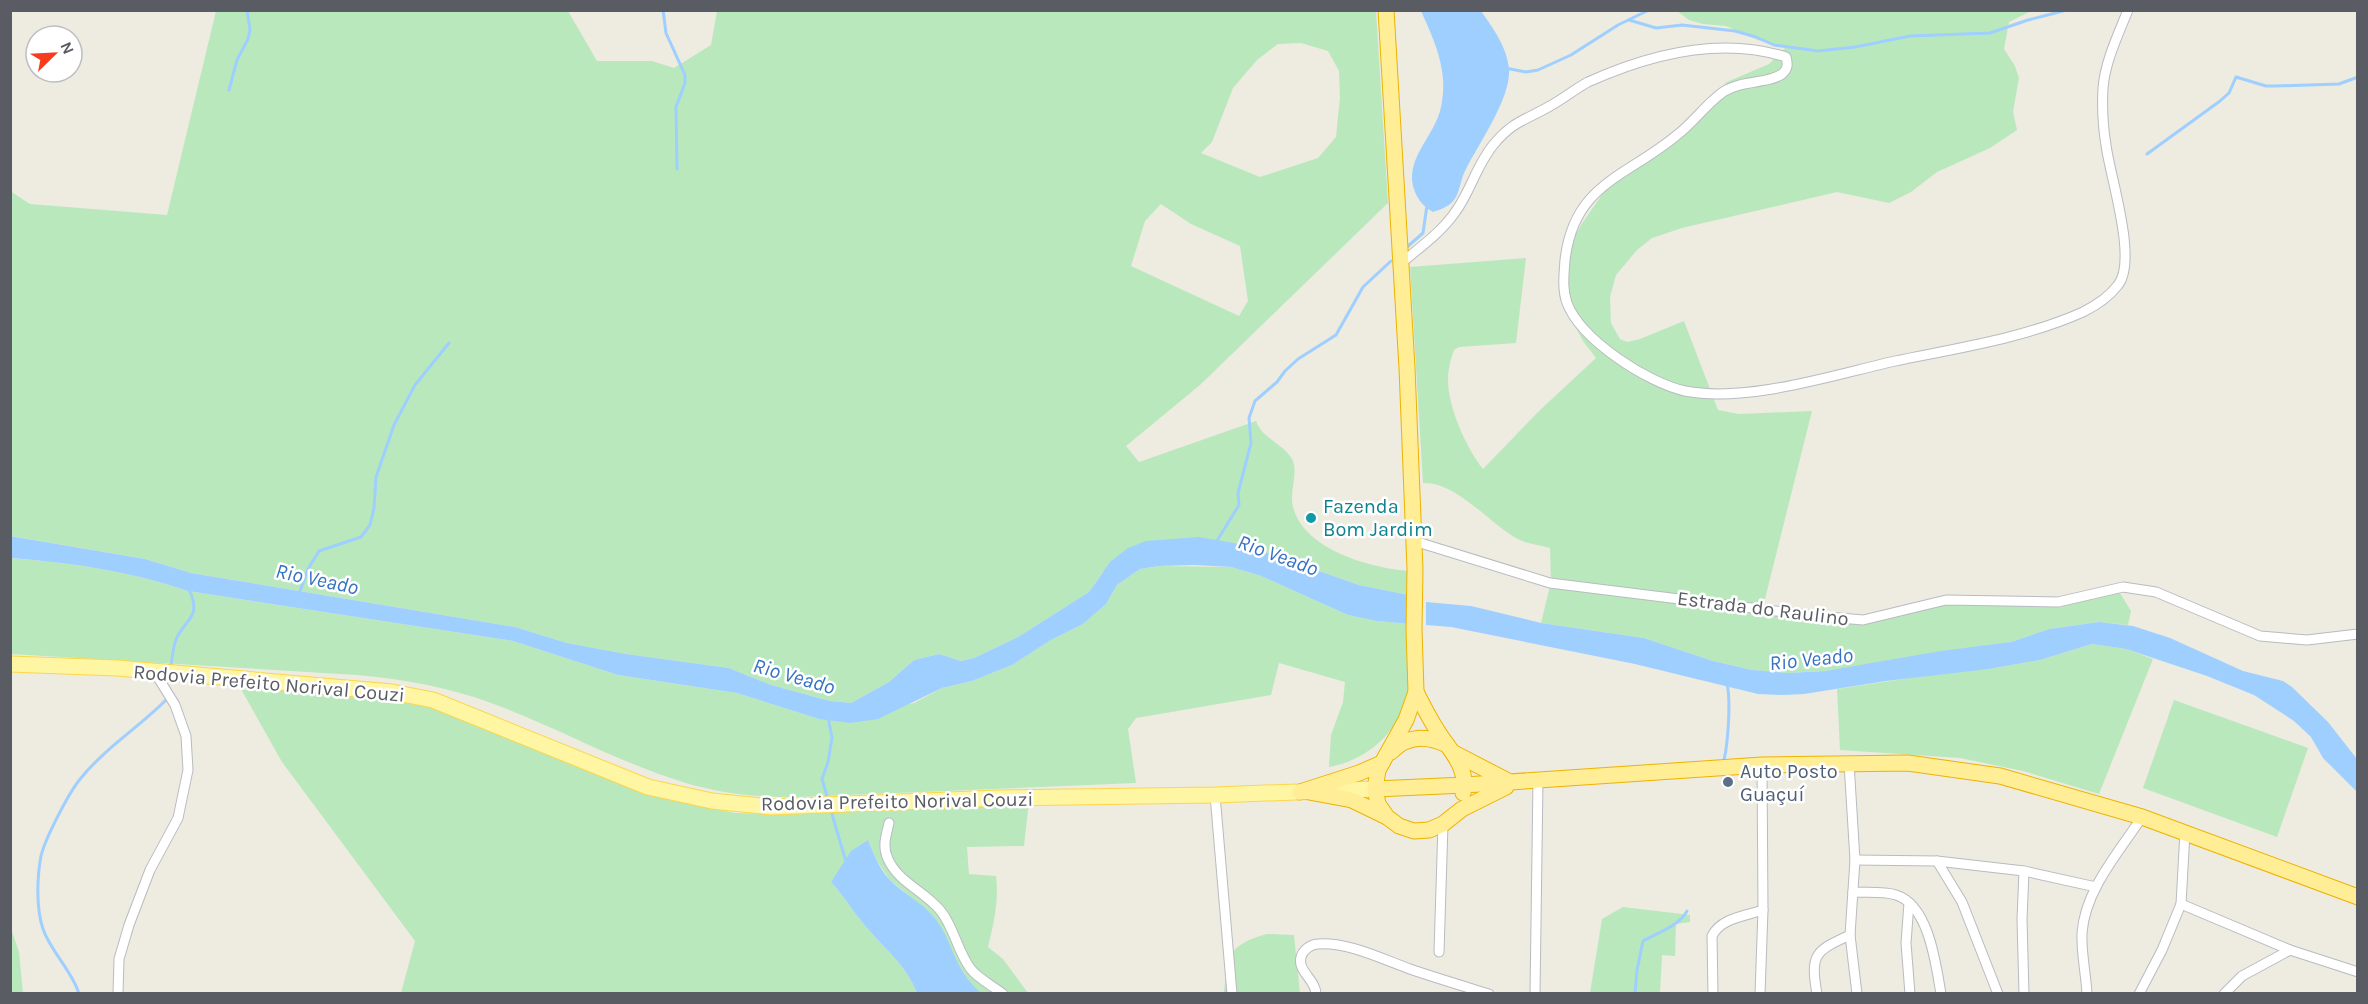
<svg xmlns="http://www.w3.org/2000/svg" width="2368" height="1004" viewBox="0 0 2368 1004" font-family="Karla,sans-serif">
<rect width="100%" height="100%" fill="#eeebe0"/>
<g fill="#bae8bd" fill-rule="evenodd">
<path d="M216,11h352l29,50h55l22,7 37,-23 6,-34h659l12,192 -188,182 -74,61 13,16 117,-41c6,18 29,23 37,40 5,14 -4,31 0,46 11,43 78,61 116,64v24l-50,-10 -114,-40 -143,28 -13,19 -71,45 -44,21 -13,3 -22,-7 -25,6 -25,22 -38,21 -21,-2 -59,-16 -42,-17 -103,-14 -59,-11 -52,-16 -324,-54 -46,-14 -134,-23 -1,-345 20,13 137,11zM1301,43l27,8 11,20 1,26 -4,40 -18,21 -58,19 -59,-24 11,-11 21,-54 24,-28 21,-16zM1161,204l30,20 49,22 8,55 -9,15 -108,-50 14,-45z"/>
<path d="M1677,11h354l-22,11 -5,27 11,17 4,12 -6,34 4,18 -27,18 -53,24 -26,20 -22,11 -52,-11 -155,36 -30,10 -15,12 -21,25 -6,22 1,26 9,16 7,3 13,-3 44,-18 34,89 21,4 73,-3 -49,196 86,14 109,-18h65l95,-13 13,21 -3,14 -29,-3 -50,7 -38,13 -186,29 -37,2 -36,-3 -39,-9 -69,-23 -103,-15 10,-41 -1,-34c-10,-3 -23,-4 -32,-9 -26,-13 -62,-58 -95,-56l-13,-216 116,-9 -10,85 -57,4 -5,3c-2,6 -4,12 -5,18 -6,30 16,78 34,101l56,-58 57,-53 -13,-17 -11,-21 -8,-65 17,-30 27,-39 88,-72 31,-32 42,-18 16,-16 -27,-8 -32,-14 -23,-2 -14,-4z"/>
<path d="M10,558c62,5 119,13 178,33l325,50 105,34 119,18 82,26 95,-16 28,-15 30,-7 40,-16 39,-25 32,-16 23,-20 11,-19 10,-7 13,-9 19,-3 72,1 30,9 87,39 30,6 32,3c1,16 4,34 2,51 -6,47 -35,83 -83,92l2,-32 12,-33 2,-20 -66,-19 -8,32 -135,23 -8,11 8,54 -337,14c-39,1 -76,-3 -113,-14 -67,-20 -129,-56 -195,-80 -43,-16 -88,-24 -134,-28l-346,-21z"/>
<path d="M2092,644l34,5 27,10 -54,135 -76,-23 -63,-13 -120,-8 -3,-61 106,-16 46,-4 51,-9z"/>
<path d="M237,682l153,10 318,116 28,5 28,1 265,-13 -5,45 -57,1 2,27 27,2c3,25 -2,46 -8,71l15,12 25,34 -49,-1 -14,-14 -10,-17 -14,-33 -9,-13 -43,-36 -12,-18 -9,-21 -37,42c12,13 21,28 32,41 19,24 43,41 54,70h-516l14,-52 -133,-179z"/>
<path d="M2174,700l134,48 -31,89 -134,-49z"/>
<path d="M1623,907l67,8v7l-14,2 -1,32 -13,-1 -2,38h-70l12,-74z"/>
<path d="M10,926l9,26 4,41h-12z"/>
<path d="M1267,934l27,1 6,58 -76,1c4,-38 3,-49 43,-60z"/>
</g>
<g fill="#9fcfff">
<path d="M1421,11h60c12,17 26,36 28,58 2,30 -31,75 -44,102 -4,8 -5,18 -9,26 -5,9 -14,12 -23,15 -9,-5 -14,-11 -18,-20 -13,-32 20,-55 26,-85 8,-35 -6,-65 -20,-96z"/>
<path d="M10,536l135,23 46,14 324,54 52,16 59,11 103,14 42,17 59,16 21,2 38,-21 25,-22 25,-6 22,7 13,-3 44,-21 71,-45 21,-30 18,-14 18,-7 53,-4 46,8 114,40 50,10 1,29 -33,-3 -29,-6 -87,-39 -30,-9 -36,-2 -36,1 -19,3 -23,16 -11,19 -23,20 -32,16 -39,25 -40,16 -30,7 -64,31 -28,4 -31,-4 -82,-26 -119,-18 -105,-34 -325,-50c-59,-20 -116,-28 -177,-33z"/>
<path d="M1426,602l45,4 70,17 103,15 69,23 39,9 36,3 37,-2 116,-20 70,-9 38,-13 50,-7 34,4 37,12 73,33 40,10 9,6 36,35 29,37v33l-34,-34 -12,-21 -17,-16 -40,-26 -47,-19 -81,-27 -34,-5 -52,16 -51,9 -103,12 -82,13 -21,1 -25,-1 -123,-30 -184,-37 -25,-2z"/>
<path d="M868,840c6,14 11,29 22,40 13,13 31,22 43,36 21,25 19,52 48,77h-64c-11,-29 -35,-46 -54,-70 -11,-13 -20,-28 -32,-41l20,-31z"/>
</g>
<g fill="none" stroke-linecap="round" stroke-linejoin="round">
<g stroke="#9fcfff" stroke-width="3">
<path d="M663,10l3,23 19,42v8l-9,24 1,62"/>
<path d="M1629,20l27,8 26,-3 53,6 21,6 18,8 44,6 37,-4 55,-11 80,-3 38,-13 39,-10"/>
<path d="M1505,68l21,4 12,-2 33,-15 47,-30 31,-15"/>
<path d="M229,90l8,-30 11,-21 2,-9 -3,-20"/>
<path d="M2147,154l73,-53 9,-8 7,-16 30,9h9l64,-2 19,-7"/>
<path d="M1407,247l16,-14 4,-28"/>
<path d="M1215,544l24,-39 -1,-12 13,-50 -2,-25 6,-17 22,-19 8,-11 13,-12 38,-24 27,-48 28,-26"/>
<path d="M299,594l9,-25 11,-18 42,-14 9,-12 4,-17 2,-31 18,-52 21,-40 34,-42"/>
<path d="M171,667c1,-10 2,-21 6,-30 12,-21 24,-21 12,-48"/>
<path d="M1724,760c4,-17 7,-59 3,-76"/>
<path d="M827,796l-5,-17 6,-17 4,-24 -4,-21"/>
<path d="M832,814l14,48"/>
<path d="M79,994c-6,-22 -28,-42 -36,-65 -7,-20 -6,-52 -2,-73 4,-17 28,-64 40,-78 25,-31 60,-52 88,-81"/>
<path d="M1635,994l2,-24 6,-29c14,-8 36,-15 44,-30"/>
</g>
<g stroke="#b8bbc1" stroke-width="11">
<g id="minor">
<path d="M1400,264c19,-16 42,-32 56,-53 15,-21 21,-47 38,-67 19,-23 32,-24 56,-38 13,-7 25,-17 38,-24 62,-28 132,-46 198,-25 2,7 2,12 -4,17 -14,10 -41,6 -59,18 -18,13 -29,30 -46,43 -50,42 -103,48 -112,125 -1,15 -3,29 2,43 14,37 81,80 118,88 63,12 148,-16 210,-30 63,-13 130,-23 188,-49 14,-7 26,-15 35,-27 20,-25 -8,-108 -12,-140 -3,-18 -4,-39 -3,-57 2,-26 15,-53 25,-78"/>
<path d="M1414,541l136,42 267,33 46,4 83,-20 112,2 65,-15 33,5 104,44 47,4 51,-6"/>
<path d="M1849,763l6,97 -5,75 7,59"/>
<path d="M1215,795l17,199"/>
<path d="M889,823c-3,13 -7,23 -1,36 10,23 36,32 52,51 14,17 17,40 30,58 7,10 23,18 33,26"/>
<path d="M1855,860l82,1 87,10 72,16"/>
<path d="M1937,861l25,41 36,92"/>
<path d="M1853,892c14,1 30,-1 43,3 33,10 40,70 45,99"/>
<path d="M1909,903l-3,40 4,51"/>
<path d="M2181,904l109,46 68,22"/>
<path d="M1439,952l4,-128"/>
<path d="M118,994l1,-35 10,-34 21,-55 28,-52 10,-48 -2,-34 -11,-31 -21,-34"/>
<path d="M1316,994c0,-14 -19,-23 -15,-37 2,-7 10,-13 17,-13 31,-2 64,15 92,25 26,9 53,17 79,25"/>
<path d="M1535,994l3,-214"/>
<path d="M1713,994l-1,-58c9,-18 33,-20 51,-26"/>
<path d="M1760,994l3,-84 -1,-145"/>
<path d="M1817,994c-7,-40 -2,-43 33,-59"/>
<path d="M2024,994l-2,-75 2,-48"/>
<path d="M2087,994c-1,-20 -6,-42 -5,-61 3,-43 37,-81 60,-116"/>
<path d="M2139,994l23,-44 19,-46 4,-72"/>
<path d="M2224,994l18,-18 48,-26"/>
</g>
</g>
<g stroke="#fdd64a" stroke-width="17">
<path id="primary" d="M10,664l107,4 275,24 41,8 215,87 64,14 59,6 229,-9 215,-3 160,-6"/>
</g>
<g stroke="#eeb200" stroke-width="17">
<g id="trunk">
<path d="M1386,10l21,358 8,201 -1,60 2,63 -10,28 -28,50 -3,19 3,15 9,13 12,9 15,5 15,-1 14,-6 19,-15 44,-22"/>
<path d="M1416,692c7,13 13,26 21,38 12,20 32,37 26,63"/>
<path d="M1391,752c16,-17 36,-17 56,-7"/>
<path d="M1454,753l54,28"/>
<path d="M1375,789l90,-4 297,-20 146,-2 92,13 142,41 216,80"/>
<path d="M1300,792l59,-19 23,-10"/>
<path d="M1309,792l43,8 33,16"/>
</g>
</g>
<use href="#minor" stroke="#fff" stroke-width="9"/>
<use href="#primary" stroke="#fff6a4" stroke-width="15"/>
<use href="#trunk" stroke="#ffee95" stroke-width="15"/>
</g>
<circle fill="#0f9aa8" stroke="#fff" stroke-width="2" cx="1311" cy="518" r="6"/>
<circle fill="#5c6f8a" stroke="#fff" stroke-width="2" cx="1728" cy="782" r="6"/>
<g text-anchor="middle" stroke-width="5" stroke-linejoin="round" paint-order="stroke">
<g font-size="20" fill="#0d838f" stroke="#fff" text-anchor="start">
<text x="1323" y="513">Fazenda<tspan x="1323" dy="23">Bom Jardim</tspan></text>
</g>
<g font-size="20" fill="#595d63" stroke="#fff">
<text transform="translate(1763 608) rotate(7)" y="7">Estrada do Raulino</text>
<text transform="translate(269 683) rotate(5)" y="7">Rodovia Prefeito Norival Couzi</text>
<text transform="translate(897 801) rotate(-1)" y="7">Rodovia Prefeito Norival Couzi</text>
</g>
<g font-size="20" fill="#4e5e75" stroke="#fff" text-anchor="start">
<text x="1740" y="778">Auto Posto<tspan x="1740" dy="23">Guaçuí</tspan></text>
</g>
<g font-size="21" font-style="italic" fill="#3672c3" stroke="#fff">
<text transform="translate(1278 555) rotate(20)" y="7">Rio Veado</text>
<text transform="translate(317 579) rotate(12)" y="7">Rio Veado</text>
<text transform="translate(1811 659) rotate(-6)" y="7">Rio Veado</text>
<text transform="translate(794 676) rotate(16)" y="7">Rio Veado</text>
</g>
</g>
<rect width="2368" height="1004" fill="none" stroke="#595d63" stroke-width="24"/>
<g transform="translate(54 54) rotate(66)"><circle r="28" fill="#ffffff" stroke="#bdbec1" stroke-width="1.5"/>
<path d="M0-4.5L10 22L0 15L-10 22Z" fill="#f83b1c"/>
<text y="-9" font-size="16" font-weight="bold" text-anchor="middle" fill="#595d63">N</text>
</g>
</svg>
